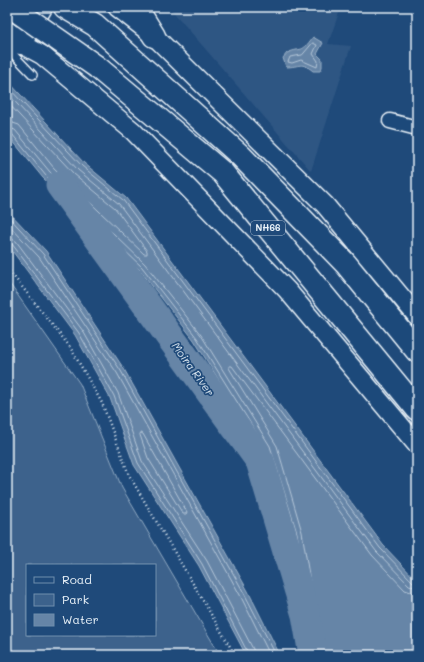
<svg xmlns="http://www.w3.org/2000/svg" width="424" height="662" viewBox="0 0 424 662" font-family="Mali,sans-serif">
<rect width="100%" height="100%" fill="#1f4a7a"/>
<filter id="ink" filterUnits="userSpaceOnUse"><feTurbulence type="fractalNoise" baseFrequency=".025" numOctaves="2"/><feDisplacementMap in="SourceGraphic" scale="8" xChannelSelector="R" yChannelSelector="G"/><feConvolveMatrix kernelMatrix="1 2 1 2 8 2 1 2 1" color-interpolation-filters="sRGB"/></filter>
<g filter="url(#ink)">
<path fill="#2e5683" d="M169,7h172l-13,37 23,2 -40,125z"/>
<path fill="#3c628c" stroke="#92aac2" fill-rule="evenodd" d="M7,280l73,104 42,104 98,167h-213zM27,565h128v70h-128z"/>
<g fill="#6685a7" stroke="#9ab0c7">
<path d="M313,37l10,6 -6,11 5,5v8l-2,4h-7c-12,-10 -13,-4 -27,-4l-3,-9 4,-5c16,-7 13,2 26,-16z"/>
<path d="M7,80l77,83 42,35 257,347 34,36v74h-110l-19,-120 -26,-85 -68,-110 -55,-71 -96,-91 -36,-44z"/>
<path d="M7,210l39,41 78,118 124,222 32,64h-34l-47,-89 -65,-101 -24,-67 -35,-63 -68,-91z"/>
</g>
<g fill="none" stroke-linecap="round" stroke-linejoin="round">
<g stroke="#b4c6d8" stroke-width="1">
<path d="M313,43l4,2 -4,9 5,7 -1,6 -16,-7 -9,3 -4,-1 2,-5 12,-2z"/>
<path d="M7,86l75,80 41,34 257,348 33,34 4,1"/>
<path d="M7,93l71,77 41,34 257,347 33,34 8,3"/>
<path d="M7,102l67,72 41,34 32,43v3h-3l-90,-86 -35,-43 -12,-4"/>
<path d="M7,127l8,3 35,42 95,92 56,71 69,111 27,87 19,122"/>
<path d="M7,132l5,2 34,42 96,91 55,71 69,110 26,86 19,121"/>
<path d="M7,215l36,39 78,117 123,222 32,62"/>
<path d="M7,223l32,34 78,116 123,222 30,60"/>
<path d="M7,237l9,4 67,90 35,62 24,68 65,100 46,88 1,6"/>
<path d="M7,242l5,2 67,89 35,63 24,67 64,101 47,91"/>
<path d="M141,433l2,1 44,78 -1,2h-3l-35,-56 -8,-23z"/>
<path d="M322,655l-20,-123 -25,-86 -48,-78v-2h3l140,189 33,35 12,4"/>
</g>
<path stroke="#6685a7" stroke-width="29" d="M60,185l200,276 46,154 7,40"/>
<g stroke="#e8f1f8" stroke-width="10">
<path id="service" d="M7,48l26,27"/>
</g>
<g stroke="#e8f1f8" stroke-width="17">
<path id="minor" d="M390,121l27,7"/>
</g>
<g stroke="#e8f1f8" stroke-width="21">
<g id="tertiary">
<path d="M117,7l37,29 171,169 92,111"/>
<path d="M20,43l22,12 91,76 154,159 130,155"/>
</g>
</g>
<g stroke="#e8f1f8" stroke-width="25">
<g id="primary">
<path d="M136,7l18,29"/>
<path d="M7,33l13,10 21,-36"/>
</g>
</g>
<g stroke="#e8f1f8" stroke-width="25">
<g id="trunk">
<path d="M65,7l30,18 146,131 105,108 71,87"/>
<path d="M97,67l126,106 194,236"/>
</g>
</g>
<path stroke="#e8f1f8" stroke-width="2.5" stroke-dasharray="1 3" stroke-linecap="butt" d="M7,268l63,79 32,56 27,72 106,180"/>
<use href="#service" stroke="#1f4a7a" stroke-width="7"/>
<use href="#minor" stroke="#1f4a7a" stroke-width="14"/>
<use href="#tertiary" stroke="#1f4a7a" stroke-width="18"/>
<use href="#primary" stroke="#1f4a7a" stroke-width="22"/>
<use href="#trunk" stroke="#1f4a7a" stroke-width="22"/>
<g stroke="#e8f1f8" stroke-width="25" stroke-linecap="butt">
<path id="trunk-bridge" d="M11,7l86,60"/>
</g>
<use href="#trunk-bridge" stroke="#1f4a7a" stroke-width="22"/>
</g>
</g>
<g text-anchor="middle" stroke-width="3.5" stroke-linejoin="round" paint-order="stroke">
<rect fill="#1f4a7a" stroke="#acbfd2" stroke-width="1" x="251" y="221" width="34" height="14" rx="3"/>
<g font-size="9" font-weight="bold" fill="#e8f1f8">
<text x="268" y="231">NH66</text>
</g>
<g font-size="11" font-style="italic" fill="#d4e1ec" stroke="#1f4a7a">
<text transform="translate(193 369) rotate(54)" y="4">Moira River</text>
</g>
</g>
<rect width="424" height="662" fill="none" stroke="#1f4a7a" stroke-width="24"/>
<rect x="12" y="12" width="400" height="638" fill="none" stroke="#e8f1f8" stroke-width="1.5" filter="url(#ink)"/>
<rect x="26" y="564" width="130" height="72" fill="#1f4a7a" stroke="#6f8dac"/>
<rect x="34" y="577" width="20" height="6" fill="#1f4a7a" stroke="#6f8dac"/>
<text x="62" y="584" font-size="12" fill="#e8f1f8">Road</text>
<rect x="34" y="594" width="20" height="12" fill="#3c628c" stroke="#6f8dac"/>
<text x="62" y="604" font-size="12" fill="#e8f1f8">Park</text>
<rect x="34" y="614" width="20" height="12" fill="#6685a7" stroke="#6f8dac"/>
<text x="62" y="624" font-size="12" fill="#e8f1f8">Water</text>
</svg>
